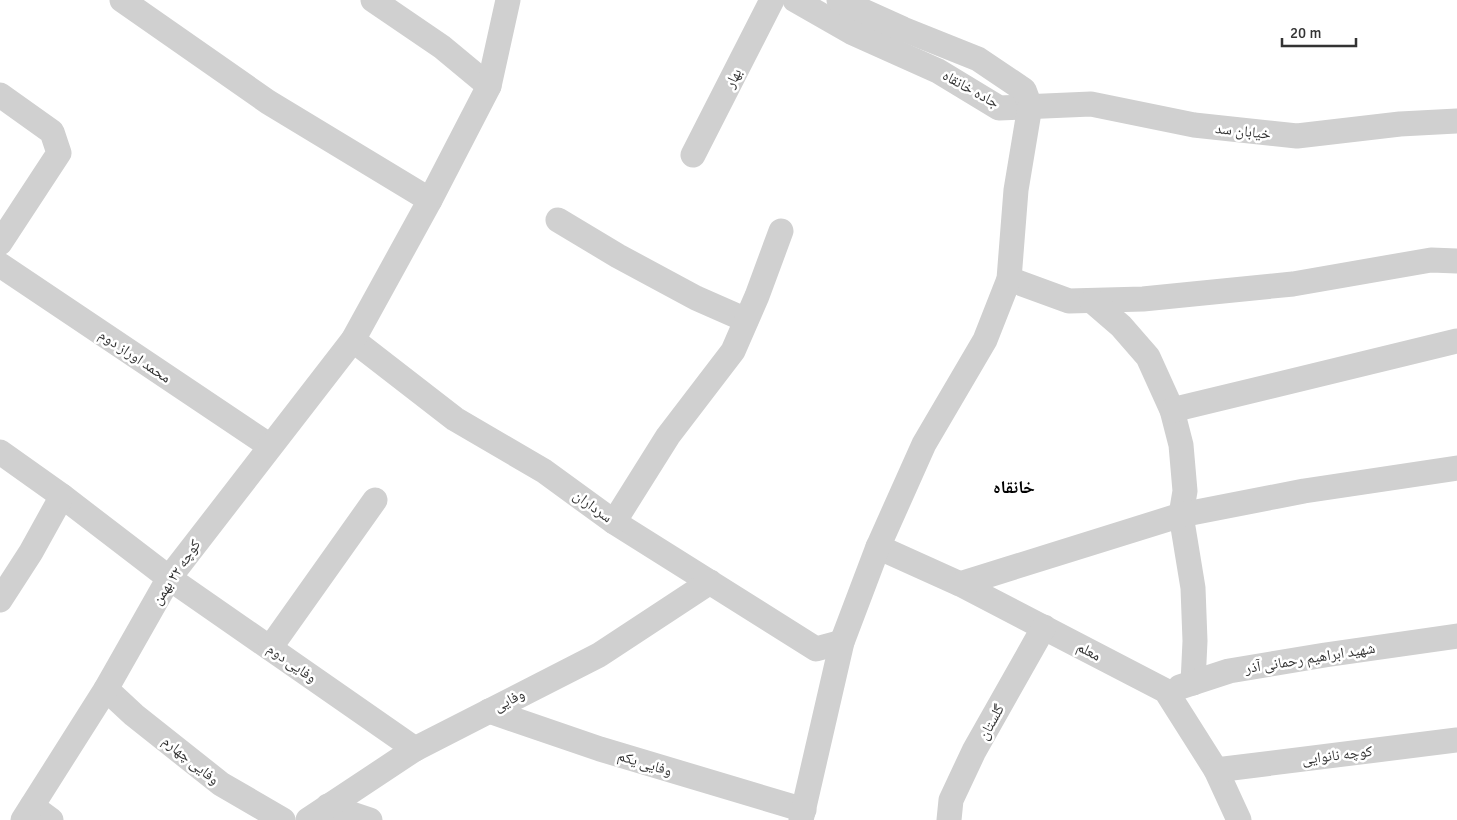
<svg xmlns="http://www.w3.org/2000/svg" width="1457" height="820" viewBox="0 0 1457 820" font-family="Signika,'Noto Naskh Arabic',sans-serif">
<rect width="100%" height="100%" fill="#fff"/>
<g fill="none" stroke-linecap="round" stroke-linejoin="round">
<g stroke="#d0d0d0" stroke-width="25">
<path d="M122,0l146,102 162,98"/>
<path d="M373,0l69,47 47,39"/>
<path d="M795,0l56,32 87,39 61,37 92,-4 103,21 103,11 103,-12 57,-3"/>
<path d="M839,0l64,29 75,30 46,31 6,16"/>
<path d="M0,95l52,37 7,21 -59,90"/>
<path d="M693,155l79,-155"/>
<path d="M558,220l60,36 78,42 50,22"/>
<path d="M0,265l270,181"/>
<path d="M1009,279l60,22 74,-2 150,-15 138,-24 26,1"/>
<path d="M1092,301l29,25 27,31 24,53 9,35 4,46 -4,24 12,73 2,53 -2,42"/>
<path d="M353,340l102,79 89,52 70,51 202,127 26,-7"/>
<path d="M1172,410l285,-69"/>
<path d="M0,452l62,44 107,82 246,171"/>
<path d="M614,522l54,-86 65,-85 24,-55 24,-65"/>
<path d="M878,547l82,37 206,107 50,79 23,50"/>
<path d="M960,584l221,-69 123,-24 153,-23"/>
<path d="M0,600l31,-48 31,-56"/>
<path d="M270,648l105,-148"/>
<path d="M1180,687l49,-16 96,-16 132,-19"/>
<path d="M106,689l28,26 87,69 62,36"/>
<path d="M489,711l111,38 204,61"/>
<path d="M1216,770l241,-30"/>
<path d="M32,806l19,14"/>
<path d="M328,806l42,14"/>
<path d="M23,820l83,-131 63,-111 184,-238 77,-140 59,-114 19,-86"/>
<path d="M308,820l107,-71 184,-94 111,-73"/>
<path d="M801,820l41,-178 36,-95 46,-103 61,-104 24,-61 7,-89 14,-84"/>
<path d="M949,820l2,-20 23,-49 70,-124"/>
</g>
</g>
<g text-anchor="middle" stroke-width="5" stroke-linejoin="round" paint-order="stroke">
<g font-size="15" fill="#333" stroke="#fff">
<text transform="translate(733 78) rotate(-63)" y="5">بهار</text>
<text transform="translate(971 89) rotate(29)" y="5">جاده خانقاه</text>
<text transform="translate(1243 131) rotate(6)" y="5">خیابان سد</text>
<text transform="translate(135 356) rotate(34)" y="5">محمد اوراز دوم</text>
<text transform="translate(593 506) rotate(36)" y="5">سرداران</text>
<text transform="translate(176 572) rotate(-56)" y="5">کوچه ۲۲ بهمن</text>
<text transform="translate(1089 651) rotate(28)" y="5">معلم</text>
<text transform="translate(1310 658) rotate(-9)" y="5">شهید ابراهیم رحمانی آذر</text>
<text transform="translate(292 663) rotate(35)" y="5">وفایی دوم</text>
<text transform="translate(509 700) rotate(-27)" y="5">وفایی</text>
<text transform="translate(991 722) rotate(-61)" y="5">گلستان</text>
<text transform="translate(1337 755) rotate(-7)" y="5">کوچه نانوایی</text>
<text transform="translate(191 760) rotate(39)" y="5">وفایی چهارم</text>
<text transform="translate(645 763) rotate(17)" y="5">وفایی یکم</text>
</g>
<g font-size="18" font-weight="bold" fill="#000" stroke="#fff">
<text x="1014" y="493">خانقاه</text>
</g>
</g>
<path d="M1282 38v8h74v-8" fill="none" stroke="#333333" stroke-width="2.5"/>
<text x="1290" y="38" font-size="15" fill="#333333" stroke="#ffffff" stroke-width="4" paint-order="stroke">20 m</text>
</svg>
